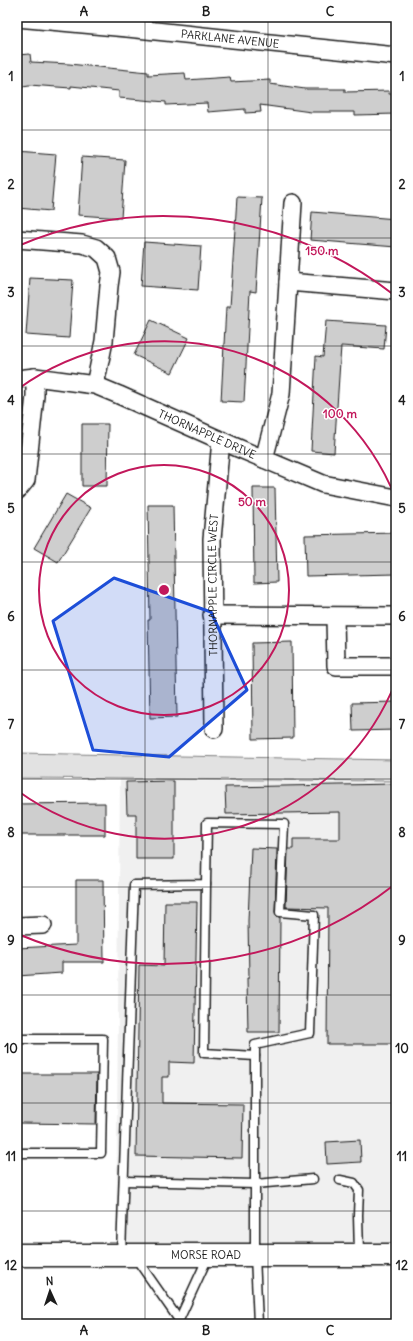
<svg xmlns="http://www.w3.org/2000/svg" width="413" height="1341" viewBox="0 0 413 1341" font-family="Delius,sans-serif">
<rect width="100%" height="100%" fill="#fff"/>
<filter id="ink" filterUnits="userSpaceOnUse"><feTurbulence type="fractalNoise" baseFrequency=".025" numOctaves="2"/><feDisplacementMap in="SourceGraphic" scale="8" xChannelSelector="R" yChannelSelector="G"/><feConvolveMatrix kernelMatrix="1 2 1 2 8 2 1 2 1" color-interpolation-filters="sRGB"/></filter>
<g filter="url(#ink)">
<path fill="#f0f0f0" d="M120,778l276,3v474l-280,-4z"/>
<path fill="#e2e2e2" stroke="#7f7f7f" d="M17,753l379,7v21l-379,-3z"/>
<g fill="#cecece" stroke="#1c1c1c">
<path d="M30,54l1,8 38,2 79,8v3l37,-2 1,7 44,-3 1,5 39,-2v4l35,5h40v3l44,-1v3h7v20l-41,1v-3h-44l-51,-7 1,7 -16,1v-4l-37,3 -1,-9 -41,2v-3l-47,-4v-7l-48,-5v2l-42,-3 -12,2v-32z"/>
<path d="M17,151l39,3 -5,57 -34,-3z"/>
<path d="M82,157l43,3 -4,58 -43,-3z"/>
<path d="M237,197l25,1 -6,94 -6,-1 -6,111 -23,-1 5,-94h4z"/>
<path d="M312,212l84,7v28l-86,-7z"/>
<path d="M144,242l57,4 -3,44 -57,-4z"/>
<path d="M30,278l43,2 -4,58 -43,-3z"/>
<path d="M151,320l38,18 -17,35 -38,-18z"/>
<path d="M326,321l60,4 -2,24 -43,-3 -7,107 -23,-2 5,-95 7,1z"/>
<path d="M82,424h26l-1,62h-25z"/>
<path d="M253,488h22l2,94 -23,1z"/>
<path d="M66,494l25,14 -33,54 -24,-14z"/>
<path d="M148,505h25l4,212 -27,1 -2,-98h2z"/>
<path d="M396,533v41l-90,2 -1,-41z"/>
<path d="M292,642l1,96 -40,1 -1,-96z"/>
<path d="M396,702v28l-43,1 -1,-28z"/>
<path d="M174,781v78h-38v-45h-9l-1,-32z"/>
<path d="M396,784v260h-69l1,-136 -42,-1 2,-58h5v-10h47v-27l-114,2 -1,-27z"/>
<path d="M105,803v32h-88v-31z"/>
<path d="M251,848l26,1 -2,63 2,4 3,2 -1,114h-31l-1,-54h2l-1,-57z"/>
<path d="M76,880h27l1,82h-42v11l-45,3v-28l59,-3z"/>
<path d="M165,902h32l-3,161 -25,-1v15h-7v26l81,1 -1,54 -106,-2 3,-191 25,1z"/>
<path d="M17,1074h80l-1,50 -79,-1z"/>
<path d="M360,1140l1,22 -34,2 -1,-22z"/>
</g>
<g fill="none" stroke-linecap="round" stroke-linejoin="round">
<g stroke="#1c1c1c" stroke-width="11">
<g id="lane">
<path d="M206,884l-2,169 51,3"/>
<path d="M17,1039h86l-2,114h-84"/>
<path d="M340,1180l14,3 5,7 -1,25 1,39"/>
<path d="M124,1181l131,3 58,-5"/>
<path d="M121,1254l13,-369 72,-1 1,-61 77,1 -4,88 34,3 -4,118 -55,12v210l3,69"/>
<path d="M135,1257l44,63v4"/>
<path d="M179,1320l29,-63"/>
</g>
</g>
<g stroke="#1c1c1c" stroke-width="20">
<g id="street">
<path id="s1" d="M17,18l110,10 269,28"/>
<path d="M17,239l65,5 14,4 11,10 4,14 -2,14 -5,55 -9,44"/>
<path d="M288,282l108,9"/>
<path id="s2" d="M17,379l18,-2 60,8 24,10 119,53 85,36 73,14"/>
<path d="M264,459l17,-65 12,-191"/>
<path d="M17,491l9,-11 9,-84v-19"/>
<path d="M212,615l184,1"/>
<path d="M335,617l1,49h60"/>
<path id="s3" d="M214,729l-2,-190 9,-99"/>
<path d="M17,926l26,-1"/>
</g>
</g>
<g stroke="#1c1c1c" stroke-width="25">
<g id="primary">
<path id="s4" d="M17,1255h379"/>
</g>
</g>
<use href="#lane" stroke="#fff" stroke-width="8"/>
<use href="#street" stroke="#fff" stroke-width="17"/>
<use href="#primary" stroke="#fff" stroke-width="22"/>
</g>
</g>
<path fill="#1d4ed8" fill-opacity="0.2" stroke="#1d4ed8" stroke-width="3" stroke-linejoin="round" d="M114,578l97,34 36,78 -78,67 -76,-7 -40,-129z"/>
<path fill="none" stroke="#1c1c1c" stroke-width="1" stroke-opacity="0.55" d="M145,17v1307M268,17v1307M17,130h379M17,238h379M17,346h379M17,454h379M17,562h379M17,670h379M17,779h379M17,887h379M17,995h379M17,1103h379M17,1211h379"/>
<g fill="none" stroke="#c2185b" stroke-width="2">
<circle cx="164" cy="590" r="125"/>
<path d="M396 681A249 249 0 0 1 18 791M18 389A249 249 0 0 1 396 499"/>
<path d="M394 885A374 374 0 0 1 18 934M18 246A374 374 0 0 1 394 295"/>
</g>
<g text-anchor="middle" stroke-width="3" stroke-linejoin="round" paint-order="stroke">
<g font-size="11" fill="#1c1c1c" stroke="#fff">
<text dy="4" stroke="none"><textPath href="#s1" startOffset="214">PARKLANE AVENUE</textPath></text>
<text dy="4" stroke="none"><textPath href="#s2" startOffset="201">THORNAPPLE DRIVE</textPath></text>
<text dy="4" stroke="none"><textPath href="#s3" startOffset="144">THORNAPPLE CIRCLE WEST</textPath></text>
<text dy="4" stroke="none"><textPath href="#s4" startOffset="189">MORSE ROAD</textPath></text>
</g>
</g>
<circle cx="164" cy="590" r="6" fill="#c2185b" stroke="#fff" stroke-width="2"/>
<g font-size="12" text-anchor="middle" font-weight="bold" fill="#c2185b" stroke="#fff" stroke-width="3" stroke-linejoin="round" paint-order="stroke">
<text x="322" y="255">150 m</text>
<text x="340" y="418">100 m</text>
<text x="252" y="506">50 m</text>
</g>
<rect width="413" height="1341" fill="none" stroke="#fff" stroke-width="44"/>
<g transform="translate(50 1291) rotate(357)" stroke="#ffffff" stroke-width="3" paint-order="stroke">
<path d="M0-3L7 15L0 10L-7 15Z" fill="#1c1c1c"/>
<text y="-6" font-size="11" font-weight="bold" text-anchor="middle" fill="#1c1c1c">N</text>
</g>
<rect x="22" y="22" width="369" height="1297" fill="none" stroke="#1c1c1c" stroke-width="1.5"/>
<g font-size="13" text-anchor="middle" font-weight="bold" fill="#1c1c1c">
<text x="84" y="16">A</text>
<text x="206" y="16">B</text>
<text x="330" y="16">C</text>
<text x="11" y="81">1</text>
<text x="402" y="81">1</text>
<text x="11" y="189">2</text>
<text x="402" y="189">2</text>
<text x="11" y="297">3</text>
<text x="402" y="297">3</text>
<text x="11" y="405">4</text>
<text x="402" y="405">4</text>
<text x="11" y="513">5</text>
<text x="402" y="513">5</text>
<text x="11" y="621">6</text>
<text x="402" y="621">6</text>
<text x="11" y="729">7</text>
<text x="402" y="729">7</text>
<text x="11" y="837">8</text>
<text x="402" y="837">8</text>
<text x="11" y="945">9</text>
<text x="402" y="945">9</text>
<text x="11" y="1053">10</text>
<text x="402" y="1053">10</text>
<text x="11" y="1161">11</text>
<text x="402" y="1161">11</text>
<text x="11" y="1270">12</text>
<text x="402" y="1270">12</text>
<text x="84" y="1335">A</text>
<text x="206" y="1335">B</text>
<text x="330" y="1335">C</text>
</g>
</svg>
